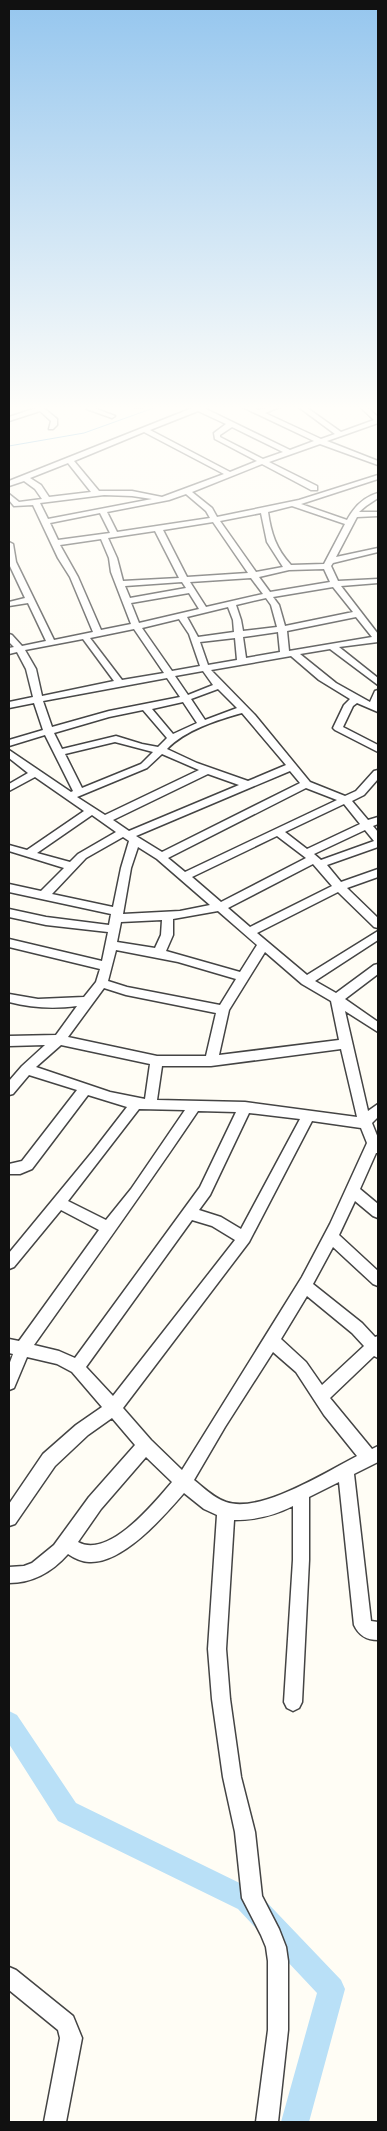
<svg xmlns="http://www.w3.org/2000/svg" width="387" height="2131" viewBox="0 0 387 2131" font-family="'Crimson Pro',serif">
<rect width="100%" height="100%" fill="#fffdf5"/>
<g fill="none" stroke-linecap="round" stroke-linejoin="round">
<path stroke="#3f96cf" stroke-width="1" d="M9,446l75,-13 78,-28"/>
<path fill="#b9e0f7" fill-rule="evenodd" d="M9,1711l8,4 59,88 180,88 85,89 4,9 -36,133h-28l36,-129 -79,-84 -180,-88 -49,-77z"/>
<g stroke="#444" stroke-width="3">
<g id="minor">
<path d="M33,405h7l17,14v6l-4,4h-4l2,-8 -11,-10 -31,10v-4l27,-9z"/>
<path d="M89,405h8l-3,3 21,8 -3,2 -25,-9 -1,-1z"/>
<path d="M129,405h18c-4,3 -15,3 -18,0z"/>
<path d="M200,405h9l-5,3 86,42 24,-9 -76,-36h8l13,5 16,-5h9l-19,8 56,26 14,-5 -39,-29h7l38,27 33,-12 -16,-15h7l13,12v6l-51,18 51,20v4l-58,-21 -51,18 48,24v4h-6l-49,-26 -70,28 20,16 5,9 82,-17 79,-25v4l-77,25 46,16c7,-13 17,-23 31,-27v5l-12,8 -7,6h19v4l-21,1 -21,40 42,-9v4l-45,11 -2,3 7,15 40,-2v4l-37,3 37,48v8l-39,5 39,31v7l-48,-36 -30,5 36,29 34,19 5,-11 3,-1v22l-21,-9 -4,3 -10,21 35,18v7l-43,-22 -2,-2 11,-23 6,-6 -31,-19 -28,-24 -80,14 44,45 55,67 35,14 11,-5 18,-20 4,-1v9l-14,16 -12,6 16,19 10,-3v7l-5,2 5,6v15l-51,18 14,17 37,-13v8l-31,11 31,30v10l-4,-1 -36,-35 -81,41 50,42 71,-44v9l-63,41 21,12 38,-28 4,-1v10l-33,25 33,23v10l-33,-21 23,100 10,-7v13l-6,6 6,15v15h-2l-16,36 18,15v14l-5,-2 -18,-15 -16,34 39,36v15l-5,-2 -40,-37 -20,37 49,39 13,14 3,-1v22l-4,-2 -44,42 42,51 6,-3v16l-24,12 17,147 7,1v18c-11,0 -19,-4 -24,-15l-15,-143 -30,15v63l-7,142 -3,6 -6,3 -6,-3 -3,-6 9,-142v-54c-20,10 -37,14 -59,14l-8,129 4,50 11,78 14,55 7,64 17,33 7,18 2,14v69l-10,92h-22l12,-92v-69l-2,-14 -5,-12 -19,-37 -7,-66 -12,-55 -11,-78 -4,-50 9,-134 -13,-6 -20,-16c-20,23 -61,71 -95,69 -7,0 -15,-4 -21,-8 -16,18 -35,29 -59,29v-16l15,-1 8,-3 22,-18 35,-48 46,-52 -23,-27 -24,17 -33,31 -40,58 -6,2v-22l34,-50 33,-29 26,-18 -30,-35 -15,-8 -30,-7 -13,31 -5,2v-25l4,-11 -4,-1v-14l10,2 80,-111 -38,-20 -47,57 -5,2v-16l84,-102 34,-44 -39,-12 -56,74 -12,5h-11v-10l13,-3 55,-71 -48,-15 -16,19 -4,1v-14l13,-15 23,-21 -36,1v-10l47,-1 21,-29c-23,3 -45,2 -68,-4v-8l29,5 46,-2 12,-15 4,-13 -91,-22v-8l93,22 6,-29 -62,-7 -37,-8v-8l37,8 63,8 2,-11 -102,-22v-8l32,7 23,-23 -55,-17v-6l18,5 57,-39 -49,-34 -26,14v-7l19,-11 -19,-15v-8l62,42 2,-1 -28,-56 -36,11v-6l34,-10 -9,-27 -25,5v-6l24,-5 -7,-28 -9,-17 -8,2v-6l5,-1 -5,-5v-8l3,1 10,11 24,-5 -18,-38 -19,3v-4l16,-4 -16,-34v-22l4,2 3,18 38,78 39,-8 -23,-55 -12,-19 -25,-53 -19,1 -5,-6v-6l10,8 23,-3 -7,-10 -11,-8 -15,5v-5zM198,411l28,13 -12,9 1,6 42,22 -27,11 -80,-42zM232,427l51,25 -20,7 -43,-22v-2zM144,432l80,42 -62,23 -30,-6h-33l-25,-30zM68,463l23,29 -42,5 -8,-12 -11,-7zM186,494l20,17 4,7 -93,14 -10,-20 62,-12zM104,495l28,1 20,3 -104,20 -8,-16zM292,506l53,18 -21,40 -33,1c-15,-16 -20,-32 -23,-53zM100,513l10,20 -52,7 -8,-17zM261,513l6,29 16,25 -27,5 -36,-51zM213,522l35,51 -61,4 -24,-47zM155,531l24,47 -56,3 -6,-23 -9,-20zM101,539l8,19 2,14 20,52 -30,6 -23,-53 -18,-32zM324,569l6,13 -60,10 -11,-15 30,-7zM251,578l12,16 -57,13 -16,-25zM182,582l4,6 -56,10 -5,-12zM333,587l20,25 -68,14 -6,-21 -6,-8zM189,593l10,16 -60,14 -8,-20zM266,598l5,7 6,22 -34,4 -2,-11 -5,-15zM228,607l5,13 1,12 -36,5 -11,-20zM356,617l16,20 -83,14 -2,-20zM179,619l10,15 11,32 -28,5 -30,-43zM134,629l30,44 -42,7 -32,-42zM278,632l2,20 -34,6 -3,-21zM235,638l2,22 -29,5 -8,-23zM83,639l31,42 -72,15 -6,-27 -11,-19zM203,671l10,14 -25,10 -13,-19zM167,678l13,19 -71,14 -57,16 -9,-26zM218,689l19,19 -32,12 -14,-21zM183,702l14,21 -24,11 -21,-25zM143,710l24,28 -9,9 -16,-3 -26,-8 -54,13 -8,-16 55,-16zM242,713l44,52 -38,16 -51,-18 -30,-14c18,-19 50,-29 75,-36zM115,742l38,10 -12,12 -59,24 -17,-34zM162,754l37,16 -94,45 -28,-18 70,-29zM290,771l10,12 -138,69 -26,-16zM208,774l31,11 -110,46 -16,-11zM306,788l31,12 -152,72 -17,-14zM344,804l16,20 -53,25 -22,-17zM92,815l24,17 -38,22 -8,8 -33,-9zM365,830l9,11 -53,19 -7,-6zM277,836l29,22 -85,44 -29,-25zM123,837l6,4 -8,27 -8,39 -61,-13 34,-36zM138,847l19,12 53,46 -30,6 -57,3 8,-46zM313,864l19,22 -82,41 -22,-19zM218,911l39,34 -17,27 -74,-21 7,-16v-16zM162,920l-1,15 -6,13 -38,-6 4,-20zM116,950l62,12 58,17 -16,26 -93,-18 -19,-6zM265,952l37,32 29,17 8,39 -120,15 10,-45zM104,988l22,7 90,18 -10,43h-49l-89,-19zM61,1045l89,19 -5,35 -35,-7 -74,-25zM341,1049l16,68 -112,-15 -88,-2 5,-34h49zM139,1109l46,1 -54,79 -25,31 -38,-19zM198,1111l38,1 -36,75 -125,171 -16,-7 -25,-6c55,-78 111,-155 164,-234zM249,1113l51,6 -59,110 -20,-12 -22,-7 11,-15zM312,1121l49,7 6,15 -37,81 -28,53 -120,193 -31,-30 -28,-32 126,-166zM192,1220l20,6 23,14 -122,156 -27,-29zM307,1296l45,37 12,13 -42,39 -16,-23 -25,-23zM273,1352l23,20 28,43 33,41c-31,16 -97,58 -131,46 -12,-4 -22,-14 -32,-22l31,-53zM146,1457l26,25c-18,21 -63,77 -94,60l23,-33z"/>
<path d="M9,1967l7,3 57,46 9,22 -16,84h-22l16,-84 -2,-8 -49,-40z"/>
</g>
</g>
<use href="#minor" fill="#fff" fill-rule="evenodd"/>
</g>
<linearGradient id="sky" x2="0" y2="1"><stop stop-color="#95c6ee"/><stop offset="0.58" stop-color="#fffefa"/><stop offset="1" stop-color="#fffefa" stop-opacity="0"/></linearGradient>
<rect width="387" height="703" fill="url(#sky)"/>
<rect width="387" height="2131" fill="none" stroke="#111111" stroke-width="20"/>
</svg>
